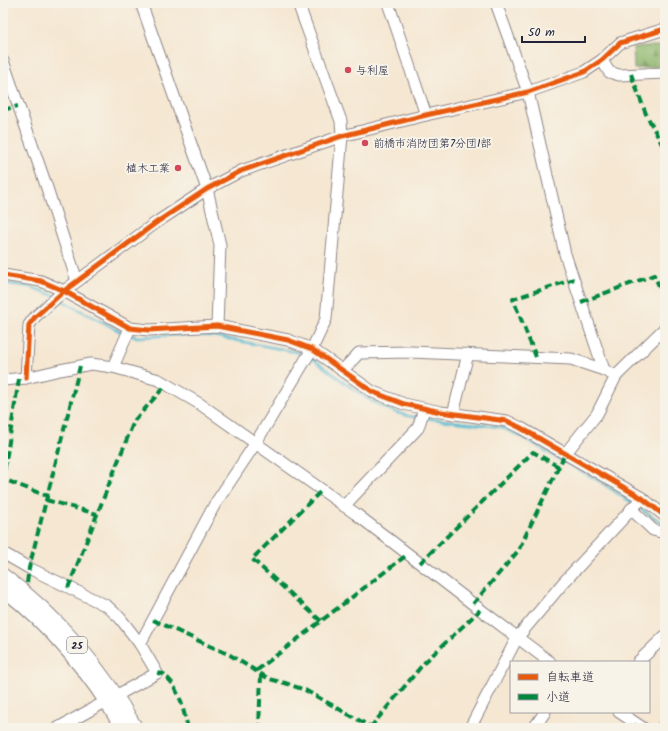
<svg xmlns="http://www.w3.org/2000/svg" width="668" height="731" viewBox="0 0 668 731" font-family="Kalam,'Klee One',sans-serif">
<defs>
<pattern id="forest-firs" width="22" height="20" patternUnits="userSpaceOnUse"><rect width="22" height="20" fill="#8eb66c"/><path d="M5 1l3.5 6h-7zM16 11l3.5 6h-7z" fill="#74945a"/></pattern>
</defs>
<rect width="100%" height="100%" fill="#f7f3e8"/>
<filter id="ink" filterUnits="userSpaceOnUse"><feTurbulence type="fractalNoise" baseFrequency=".025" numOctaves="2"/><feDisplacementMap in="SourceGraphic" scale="8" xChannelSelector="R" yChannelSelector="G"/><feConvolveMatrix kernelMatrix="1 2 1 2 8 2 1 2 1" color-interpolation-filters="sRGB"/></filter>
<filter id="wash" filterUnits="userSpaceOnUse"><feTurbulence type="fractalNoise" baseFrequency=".012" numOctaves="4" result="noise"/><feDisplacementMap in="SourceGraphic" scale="16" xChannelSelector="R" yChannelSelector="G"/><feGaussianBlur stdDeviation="0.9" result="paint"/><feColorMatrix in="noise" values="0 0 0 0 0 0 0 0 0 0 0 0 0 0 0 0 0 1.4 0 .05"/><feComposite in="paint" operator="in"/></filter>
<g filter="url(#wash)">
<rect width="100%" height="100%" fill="#f5e7d2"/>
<path fill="url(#forest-firs)" stroke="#586c54" d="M656,46h9v20l-31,3 -1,-22z"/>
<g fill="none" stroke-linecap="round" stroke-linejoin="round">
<g stroke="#56bcd4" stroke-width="2.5">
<path d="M3,283l28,4 24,9"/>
<path d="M59,299l62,33 4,1"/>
<path d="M130,335l7,2 40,-2 36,1 88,17 4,2"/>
<path d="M311,358l5,3c31,23 63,52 103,57"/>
<path d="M424,418l77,9 30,15 26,16 42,23 33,22"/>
<path d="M638,507l27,18"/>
</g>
</g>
</g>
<g filter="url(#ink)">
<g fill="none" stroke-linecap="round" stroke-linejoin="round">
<g stroke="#8c8486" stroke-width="13">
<g id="minor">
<path d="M141,3l66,186 13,56 -3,81"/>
<path d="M388,3l38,112"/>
<path d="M496,3l32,89 37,162 39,116"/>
<path d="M602,60l7,12 10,3 46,-2"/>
<path d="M3,61l44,127 30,93"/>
<path d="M3,275l38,6 23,10 66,37 19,2 68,-4 71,14 24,9 61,43 31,12 37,8 66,9 14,7 121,70 23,18"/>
<path d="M113,367l17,-39"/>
<path d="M342,371l17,-18 52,-1 160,7 33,11 12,6 -19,38 -32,40"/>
<path d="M616,376l49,-48"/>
<path d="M26,378l3,-53 6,-8 29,-26 93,-69 50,-33 34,-18 101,-35 84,-21 102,-23 56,-20 18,-12 18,-17 45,-14"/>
<path d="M3,380l23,-2 34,-8 31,-6 22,3 46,13 41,24 156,110 117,90 77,58"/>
<path d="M453,414l15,-60"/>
<path d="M344,506l74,-78 6,-19"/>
<path d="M631,509l22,21 12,3"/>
<path d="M3,553l26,15 78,38 13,12 20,26 17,29 -99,55"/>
<path d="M140,644l75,-140 40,-60 57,-95 14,-30 16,-183 -1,-15 -43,-118"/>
<path d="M638,662l27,-26"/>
<path d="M619,712l24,16"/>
<path d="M470,728l47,-90 46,-55 79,-85"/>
<path d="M534,728l11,-16"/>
<path d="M662,728l3,-4"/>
</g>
</g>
<g stroke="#8c8486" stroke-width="15">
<g id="major">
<path d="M3,575c54,40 100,94 133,153"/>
<path d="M3,589c48,38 89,87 119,139"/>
</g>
</g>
<use href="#minor" stroke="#fff" stroke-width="11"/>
<use href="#major" stroke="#fff" stroke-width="13"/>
<g stroke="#00873e" stroke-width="4" stroke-dasharray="8 4" stroke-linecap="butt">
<path d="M631,74l15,40 19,36"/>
<path d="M3,110l15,-4"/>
<path d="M581,302l73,-27 11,24"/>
<path d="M536,357l-23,-58 61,-20"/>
<path d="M19,379l-16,100 44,17"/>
<path d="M46,500l51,14"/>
<path d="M420,563l113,-111 26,15"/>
<path d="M27,583l2,-15 51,-202"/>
<path d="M68,588l66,-167 32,-36"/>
<path d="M473,604l45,-53 47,-97"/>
<path d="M153,620l77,35 39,24 16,4 20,7 68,38"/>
<path d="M321,621l-69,-62 70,-69"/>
<path d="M256,671l152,-117"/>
<path d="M157,673l7,1 9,10 8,17 7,27"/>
<path d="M261,675l-2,52 6,1"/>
<path d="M370,728l54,-65 56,-53"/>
<path d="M634,728l3,-4"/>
</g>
<g stroke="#f7f3e8" stroke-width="8">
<g id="cycleway">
<path d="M3,275l38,6 23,10 66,37 19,2 68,-4 71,14 24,9 61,43 31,12 37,8 66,9 14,7 121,70 23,18"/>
<path d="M26,378l3,-53 6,-8 29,-26 93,-69 50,-33 34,-18 101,-35 84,-21 102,-23 56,-20 18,-12 18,-17 45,-14"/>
</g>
</g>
<use href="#cycleway" stroke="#e8590c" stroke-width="5"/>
</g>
</g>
<g fill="#d1495b" stroke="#f7f3e8" stroke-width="1.5">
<circle cx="348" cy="70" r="4"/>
<circle cx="365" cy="143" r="4"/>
<circle cx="178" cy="168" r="4"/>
</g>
<g text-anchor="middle" stroke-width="4" stroke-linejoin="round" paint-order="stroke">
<rect fill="#f7f3e8" stroke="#62616f" stroke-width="1" x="67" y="637" width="20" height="16" rx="3"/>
<g font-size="10" font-weight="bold" fill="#22223b">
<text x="77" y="649">25</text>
</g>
<g font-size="11" fill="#22223b" stroke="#f7f3e8" text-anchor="start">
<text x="356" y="74">与利屋</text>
<text x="373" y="147">前橋市消防団第7分団1部</text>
<text x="170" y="172" text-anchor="end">植木工業</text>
</g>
</g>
<rect width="668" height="731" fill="none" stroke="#f7f3e8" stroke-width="16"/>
<rect x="510" y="661" width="140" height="52" fill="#f7f3e8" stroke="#a29fa3"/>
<rect x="518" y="674" width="20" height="6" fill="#e8590c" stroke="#a29fa3"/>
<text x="546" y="681" font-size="12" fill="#22223b">自転車道</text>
<rect x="518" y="694" width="20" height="6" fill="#00873e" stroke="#a29fa3"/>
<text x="546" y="701" font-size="12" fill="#22223b">小道</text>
<path d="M522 36v6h63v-6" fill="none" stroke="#22223b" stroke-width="2"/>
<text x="528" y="36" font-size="12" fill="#22223b" stroke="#f7f3e8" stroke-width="3" paint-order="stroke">50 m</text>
</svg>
